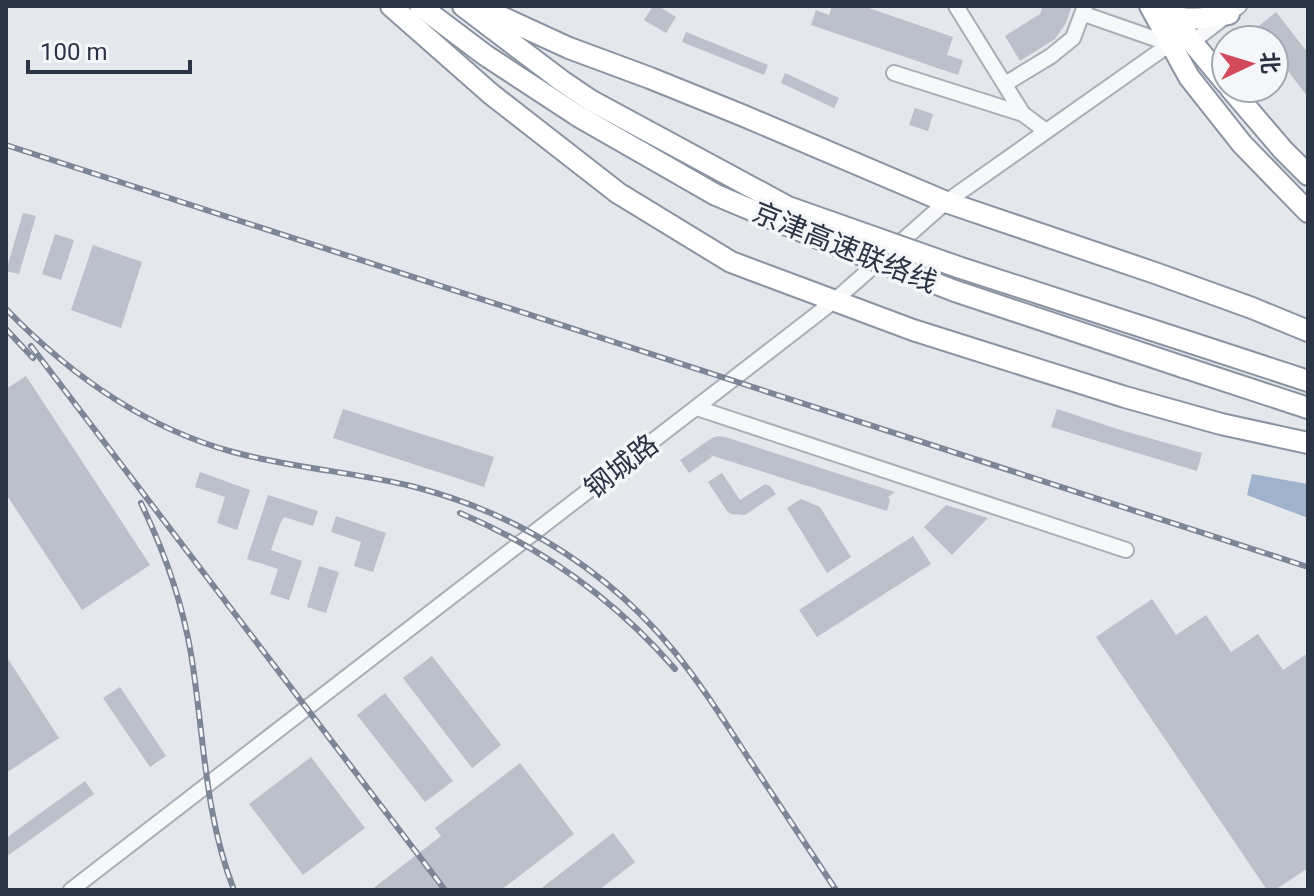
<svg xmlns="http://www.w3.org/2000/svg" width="1314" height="896" viewBox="0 0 1314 896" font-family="Roboto,'Noto Sans SC',sans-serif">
<rect width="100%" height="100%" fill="#e4e7ec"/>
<path fill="#9fb4cc" d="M1252,474l56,10v34l-61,-23z"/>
<g fill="#bbc0ca">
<path d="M653,6h5l18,11 -10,16 -22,-13z"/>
<path d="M832,6h31l90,31 -6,18 16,5 -5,15 -147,-50 5,-15 13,5z"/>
<path d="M1043,6h29l-6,17 -11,16 -35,22 -15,-25 35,-22z"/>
<path d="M1276,12l32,41v44l-34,-44v-13h-10l-9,-11z"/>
<path d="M686,32l82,33 -4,10 -82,-33z"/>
<path d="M785,73l54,25 -5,10 -53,-25z"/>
<path d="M915,108l18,6 -5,17 -19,-6z"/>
<path d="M23,213l13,3 -17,58 -13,-3z"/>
<path d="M55,234l19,6 -13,40 -19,-6z"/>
<path d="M93,245l49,17 -21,66 -50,-18z"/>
<path d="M26,376l124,189 -68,45 -76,-116v-105z"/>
<path d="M343,409l151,48 -10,30 -151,-49z"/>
<path d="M1057,409l60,20 85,24 -5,18 -146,-44z"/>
<path d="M718,436l7,1 170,55 -7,5 2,3 -3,11 -177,-56 2,2 -23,16 -9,-13 32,-22z"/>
<path d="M200,472l50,18 -13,40 -20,-7 8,-26 -30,-10z"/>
<path d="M722,473l18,27 25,-16 5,2 6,8 -31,21 -14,-1 -4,-3 -19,-29z"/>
<path d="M268,495l50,16 -5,15 -29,-9 -4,7 -9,26 31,11 -13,39 -19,-6 8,-25 -31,-10z"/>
<path d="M801,499l19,8 31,50 -24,16 -40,-65z"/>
<path d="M946,505l42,13 -36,37 -28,-28z"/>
<path d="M336,516l50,17 -13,39 -19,-6 7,-24 -30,-10z"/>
<path d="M913,536l18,28 -114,73 -18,-27z"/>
<path d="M319,566l20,6 -13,41 -19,-6z"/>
<path d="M1152,599l24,36 30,-20 25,37 27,-18 25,36 25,-17v215l-33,22h-8l-171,-253z"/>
<path d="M6,656l53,82 -53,35z"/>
<path d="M432,656l69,89 -29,23 -69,-90z"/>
<path d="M120,687l46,69 -16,11 -47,-69z"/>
<path d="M385,693l68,88 -28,21 -68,-87z"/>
<path d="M311,757l54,71 -62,47 -54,-71z"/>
<path d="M520,763l54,71 -73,56h-130l70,-54 -6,-8z"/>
<path d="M85,781l9,13 -88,63v-19z"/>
<path d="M613,833l22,29 -36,28h-60z"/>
</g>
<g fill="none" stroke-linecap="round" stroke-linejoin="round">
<g stroke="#a9aeb7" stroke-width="18">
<g id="minor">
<path d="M956,6l67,108"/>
<path d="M1084,14l86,30 22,-2 47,-36"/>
<path d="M894,73l129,41 23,17"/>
<path d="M1005,84l46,-28 22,-18 12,-32"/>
<path d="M697,408l429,142"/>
<path d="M71,890l763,-589 112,-99 224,-158"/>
</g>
</g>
<g stroke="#8b94a3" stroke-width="24">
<g id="highway">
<path d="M391,6l100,88 127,99 113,69 182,68 212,67 96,27 87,19"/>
<path d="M420,6l65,49 93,61"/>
<path d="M463,6l99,75 28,19"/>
<path d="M485,6l12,9 72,33 81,30 94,38 202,86 209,71 97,35 56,23"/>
<path d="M1150,6l39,71 53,67 66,68"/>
<path d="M1168,6l24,36 34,41"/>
<path d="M1167,14c21,8 40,4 62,0"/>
<path d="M1230,88l53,62 25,25"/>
<path d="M1192,343l116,38"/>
<path d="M1183,367l125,41"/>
</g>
</g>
<use href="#minor" stroke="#f7f8fa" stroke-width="14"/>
<use href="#highway" stroke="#fff" stroke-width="20"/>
<g stroke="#7d8696" stroke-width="6">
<g id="rail">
<path d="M6,145l1302,422"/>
<path d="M6,309c63,65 139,119 227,143 59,16 120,20 178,34 40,10 77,24 113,43 57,30 108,71 149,121 28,34 52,72 76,109 29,44 58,87 87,131"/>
<path d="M6,329l27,29"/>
<path d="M31,346l414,544"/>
<path d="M141,503c23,48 41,97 50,151 13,79 13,160 43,236"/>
<path d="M460,513c83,35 156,88 215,156"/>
</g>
</g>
<use href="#rail" stroke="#f4f6f9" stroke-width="3" stroke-dasharray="9" stroke-linecap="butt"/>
<g stroke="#8b94a3" stroke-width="24" stroke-linecap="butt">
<g id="highway-bridge">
<path d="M590,100l198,107 173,61 231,75"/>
<path d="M578,116l138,79 102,43 137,53 228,76"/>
</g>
</g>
<use href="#highway-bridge" stroke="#fff" stroke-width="20"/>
</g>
<g text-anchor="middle" stroke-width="7" stroke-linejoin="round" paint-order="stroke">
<g font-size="28" fill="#2b3445" stroke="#f4f6f9">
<text transform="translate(845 247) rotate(22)" y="10">京津高速联络线</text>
<text transform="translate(621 466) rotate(-38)" y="10">钢城路</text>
</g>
</g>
<rect width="1314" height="896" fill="none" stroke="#2b3445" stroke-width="16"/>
<g transform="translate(1250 64) rotate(86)"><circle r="38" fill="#f4f6f9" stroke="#a4a8b1" stroke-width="2"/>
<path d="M0-6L14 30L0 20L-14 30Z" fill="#d1495b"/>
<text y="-12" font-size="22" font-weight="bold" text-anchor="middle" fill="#2b3445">北</text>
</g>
<path d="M28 60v12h162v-12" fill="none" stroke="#2b3445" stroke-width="4"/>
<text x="40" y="60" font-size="24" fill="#2b3445" stroke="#f4f6f9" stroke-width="6" paint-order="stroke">100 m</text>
</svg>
